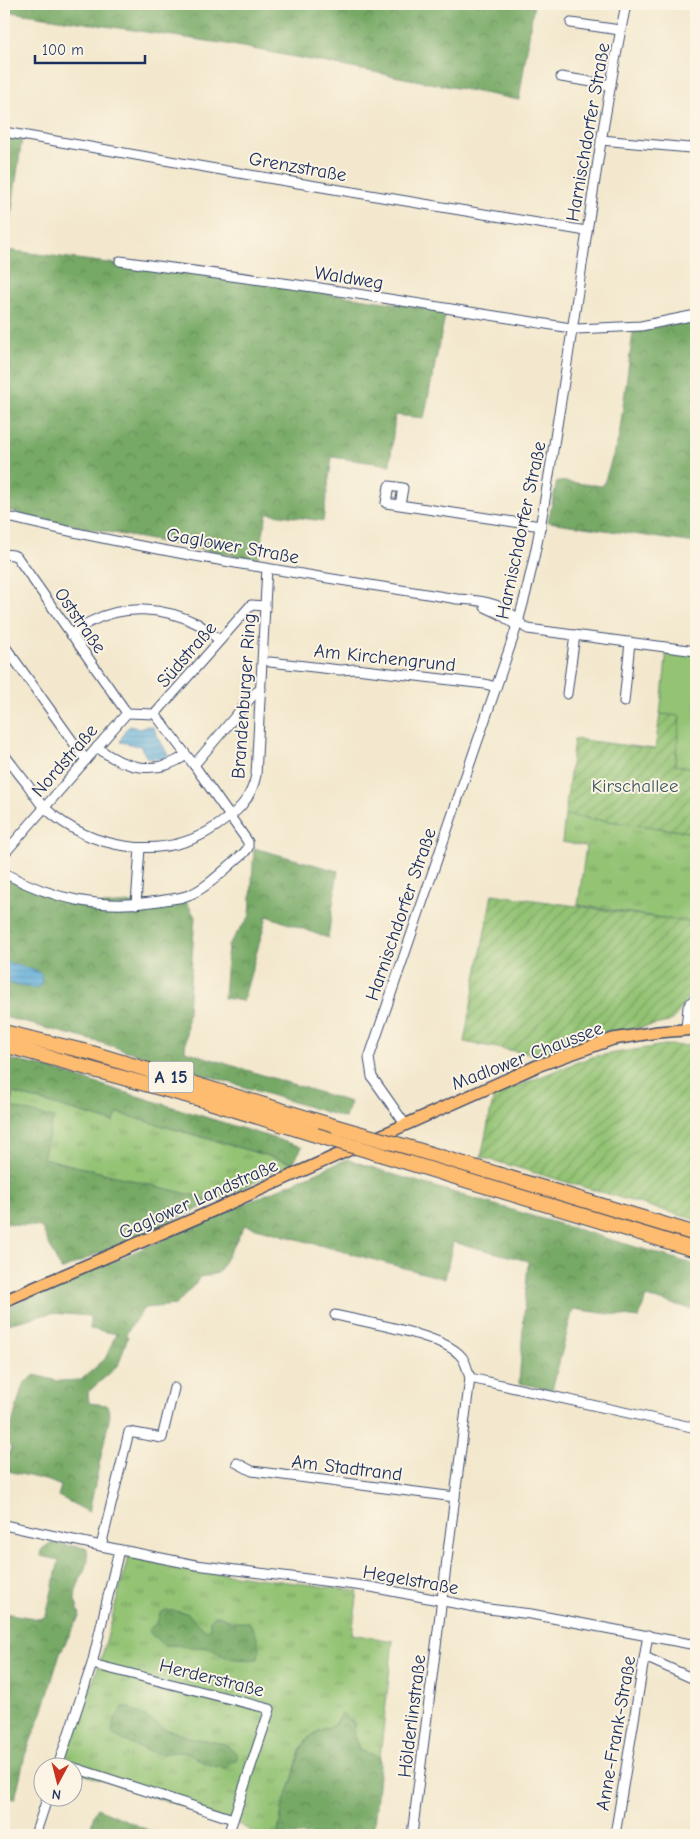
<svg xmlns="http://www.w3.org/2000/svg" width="700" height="1839" viewBox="0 0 700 1839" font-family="'Comic Neue',sans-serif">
<defs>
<pattern id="grass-tufts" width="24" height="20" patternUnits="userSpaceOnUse" patternTransform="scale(1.25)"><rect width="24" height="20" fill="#93c373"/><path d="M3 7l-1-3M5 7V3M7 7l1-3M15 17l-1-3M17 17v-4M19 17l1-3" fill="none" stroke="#779f62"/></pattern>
<pattern id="forest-crowns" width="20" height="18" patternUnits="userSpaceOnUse" patternTransform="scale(1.25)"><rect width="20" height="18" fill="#76a965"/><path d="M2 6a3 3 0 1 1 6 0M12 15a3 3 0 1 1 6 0" fill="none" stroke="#608a56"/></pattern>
<pattern id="garden-furrows" width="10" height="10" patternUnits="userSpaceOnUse" patternTransform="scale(1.25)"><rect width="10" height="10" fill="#93c373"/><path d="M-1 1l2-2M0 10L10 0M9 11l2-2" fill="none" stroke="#779f62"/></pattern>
<pattern id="water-rules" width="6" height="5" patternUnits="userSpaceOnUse" patternTransform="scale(1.25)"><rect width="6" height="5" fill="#61aeda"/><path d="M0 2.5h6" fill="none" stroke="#4f8eb4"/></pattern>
</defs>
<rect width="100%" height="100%" fill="#fcf5e5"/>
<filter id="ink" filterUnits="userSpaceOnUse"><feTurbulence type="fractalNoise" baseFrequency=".02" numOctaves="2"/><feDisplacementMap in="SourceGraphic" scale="10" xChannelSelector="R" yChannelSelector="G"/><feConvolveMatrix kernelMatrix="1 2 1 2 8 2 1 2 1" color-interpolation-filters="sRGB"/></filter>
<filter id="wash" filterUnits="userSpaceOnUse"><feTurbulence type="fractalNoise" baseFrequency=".0096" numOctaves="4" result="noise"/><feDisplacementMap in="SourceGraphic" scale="20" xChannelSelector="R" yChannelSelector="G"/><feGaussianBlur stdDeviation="1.12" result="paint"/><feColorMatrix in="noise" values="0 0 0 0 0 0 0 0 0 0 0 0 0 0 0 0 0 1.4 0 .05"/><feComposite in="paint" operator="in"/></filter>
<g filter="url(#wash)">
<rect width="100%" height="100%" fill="#f3e8cd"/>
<g fill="url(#grass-tufts)" stroke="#577968">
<path d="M565,815l131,18v90l-118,-18 8,-59 -24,-4z"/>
<path d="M14,1093l99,29 5,-9 175,50 -78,38 -173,-43 -31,-51z"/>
<path d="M128,1557l68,13 162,21 -6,43 41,7 -13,116 -20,-6 -5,-12 -1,-16 -13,-10 -6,12 -15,5 -13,9 -7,12 -8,31 -9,22 -5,31h-19l-21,-11 -165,-53 -1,-5h-11l40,-106z"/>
</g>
<g fill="url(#forest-crowns)" stroke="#486c62">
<path d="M4,4h530l-15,96 -292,-56 -223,-33z"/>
<path d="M4,136l18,3 -16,111 212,27 228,34 -22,107 -29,-3 -5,50 -58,-8 -9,64 -56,-8 -9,47 -225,-42 -29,-9z"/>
<path d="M692,320l4,13v210l-148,-21 9,-41 46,5 16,-49 14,-105z"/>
<path d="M254,848l84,23 -10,67 -61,-22 -24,85 -19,-3 4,-53 22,-29z"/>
<path d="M4,877l84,29 97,-7 10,18 -10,134 165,51 -5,16 -250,-77 -91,-24z"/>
<path d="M4,1058l36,8 262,81 -9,16 -175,-50 -5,9 -99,-29 -3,14 42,11 -10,40 173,43 -155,69 -20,-43 -37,-4z"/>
<path d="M347,1159l48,16 301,90v45l-50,-13 -7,21 -66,-9 -21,81 -33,-7 9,-122 -75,-19 -8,37 -200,-54 -27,48 -17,4 -25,28 -32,3 -19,27 3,1 -10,30 -30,26 1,11 18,2 3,10 -21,97 -31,-16 3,-10 -12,-5 -45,-11v-7l8,-15 -5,-6 16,-58 12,-9 23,6 23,-1 24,-21 11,-25h2l-28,-5v-13l-38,-3 -45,11 4,-18z"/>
<path d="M50,1543l37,5 1,13 -12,29 -1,10 5,15 -20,38 -17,57 -18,45 -10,44 -11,-1v-185l36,6 6,-3 13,-56 -18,-4 1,-7z"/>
<path d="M166,1610l21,3 18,17 5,-1v-9l5,-4h6l10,6h18c8,12 12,24 9,37 -11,1 -21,1 -32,-2 -6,-2 -11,-7 -18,-9 -5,-1 -10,0 -16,-1 -10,0 -17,-3 -28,-2l-11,-9 -5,-6 9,-7 3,-10z"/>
<path d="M126,1707l9,4 30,18 28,9 32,6 12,10v5l-11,9c-13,-1 -27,-6 -36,-15l-15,-1 -13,2 -18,-4 -31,-15c-3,-11 3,-18 10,-27z"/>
<path d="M341,1713l13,10 1,16 5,12 20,6v8l-7,70h-95l5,-31 9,-22 8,-31 7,-12 13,-9 15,-5z"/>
<path d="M97,1808c22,8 43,20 65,27h-69c-3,-10 -1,-18 4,-27z"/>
</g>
<g fill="url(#garden-furrows)" stroke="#577968">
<path d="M660,714l20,1 -5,50 21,3v65l-131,-18 9,-76 81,10z"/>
<path d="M492,894l204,29v65c-13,9 -14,25 -27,34l-57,11 -70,23 -78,-14z"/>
<path d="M665,1045l31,1v174l-215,-63 13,-62 97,-38z"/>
</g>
<path fill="#93c373" stroke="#577968" d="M667,650l29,4v114l-21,-3 5,-49 -20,-2z"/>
<g fill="url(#water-rules)" stroke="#3e6e9c">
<path d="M130,726l10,3 7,-3 6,1 15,28 -1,2 -7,2 -13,-1 -7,-12 -20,-4 5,-12z"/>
<path d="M4,961l33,10 4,4 1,6 -3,6 -7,1 -28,-6z"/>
</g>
</g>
<g filter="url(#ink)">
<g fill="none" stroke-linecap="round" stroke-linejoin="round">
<g stroke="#3b4b6f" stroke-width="11">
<g id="minor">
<path d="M571,23l49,7"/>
<path d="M561,77l50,8"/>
<path d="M4,132l258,45 324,54"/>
<path d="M601,140l89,8 6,-3"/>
<path d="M120,261l200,27 257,41 64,-3 55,-11"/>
<path d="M400,505l3,-17 -14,-2 -3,17 155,23"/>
<path d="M4,516c149,37 302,58 453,83 21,1 41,3 57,17 6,5 7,10 14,13l168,22"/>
<path d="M4,554l9,1 4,2 110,156"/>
<path d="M485,607l15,7 17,12"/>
<path d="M71,635c6,-4 12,-10 19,-13 33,-18 75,-15 108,2 8,5 14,11 22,16"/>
<path d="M4,645l82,115"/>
<path d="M270,662l70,8 16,-1 129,15 11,3"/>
<path d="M567,694l8,-59"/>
<path d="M624,702l6,-60"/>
<path d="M127,713l28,1"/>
<path d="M155,714l96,-109 14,1"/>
<path d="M97,747c27,22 60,29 89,8"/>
<path d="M4,754c7,10 15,20 23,30 6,8 11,18 18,24 46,42 118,54 170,19 21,-14 36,-26 41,-52l11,-207"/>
<path d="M194,765l61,-72 6,-4"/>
<path d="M4,854l123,-141"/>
<path d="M4,873c50,27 98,37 155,28 9,-2 19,-2 27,-5 20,-6 42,-30 58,-43l4,-5v-6l-54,-77 -39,-51"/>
<path d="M136,904l4,-56"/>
<path d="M686,1029l2,-22 8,-11"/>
<path d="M405,1124l-33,-47 -3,-19 144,-420c23,-71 33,-145 45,-219 23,-138 40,-278 68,-415"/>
<path d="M335,1315c29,7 104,19 124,39 7,6 8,15 11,24l-58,457"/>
<path d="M470,1378l226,50"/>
<path d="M237,1463l15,8 203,26"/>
<path d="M4,1525l97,21 95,19 175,22 109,21 51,6 165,31"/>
<path d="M101,1546l28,-114 33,6 12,-50"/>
<path d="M645,1657l51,23"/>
<path d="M92,1664l178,45 -42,126"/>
<path d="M58,1766l34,-102 27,-114"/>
<path d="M72,1767l161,52"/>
<path d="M35,1835l13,-39"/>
<path d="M615,1835l33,-200"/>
</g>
</g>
<g stroke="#3b4b6f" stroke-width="14">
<path id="major" d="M4,1301l190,-82 343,-153 76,-27 45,-7 38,-3"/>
</g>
<g stroke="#3b4b6f" stroke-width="16">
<g id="highway">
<path d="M4,1032l88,21 245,74"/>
<path d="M4,1045l199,55 113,35"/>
<path d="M411,1148l285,86"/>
<path d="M383,1155l313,95"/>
</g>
</g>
<use href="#minor" stroke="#fff" stroke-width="9"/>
<use href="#major" stroke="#febc70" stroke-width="11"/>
<use href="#highway" stroke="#febc70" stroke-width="14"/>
<g stroke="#3b4b6f" stroke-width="16" stroke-linecap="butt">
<g id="highway-bridge">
<path d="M337,1127l74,21"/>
<path d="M316,1135l67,20"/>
</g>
</g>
<use href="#highway-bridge" stroke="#febc70" stroke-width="14"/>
</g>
</g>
<g text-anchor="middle" stroke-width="4" stroke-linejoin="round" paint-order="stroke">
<rect fill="#fcf5e5" stroke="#5e6a86" stroke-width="1" x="148.5" y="1061.5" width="45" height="31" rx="4"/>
<g font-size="18" font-weight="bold" fill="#1b2f5e">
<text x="171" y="1083">A 15</text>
</g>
<g font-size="19" fill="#1b2f5e" stroke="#fcf5e5">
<text transform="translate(587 132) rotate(-80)" y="7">Harnischdorfer Straße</text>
<text transform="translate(298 166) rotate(10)" y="7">Grenzstraße</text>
<text transform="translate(349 277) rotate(9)" y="7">Waldweg</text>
<text transform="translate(520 530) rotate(-78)" y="7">Harnischdorfer Straße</text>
<text transform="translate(233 545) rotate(10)" y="7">Gaglower Straße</text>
<text transform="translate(81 620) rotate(55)" y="7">Oststraße</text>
<text transform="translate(186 654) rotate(-49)" y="7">Südstraße</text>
<text transform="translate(385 657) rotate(6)" y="7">Am Kirchengrund</text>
<text transform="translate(243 696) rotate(-86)" y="7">Brandenburger Ring</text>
<text transform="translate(64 760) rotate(-49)" y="7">Nordstraße</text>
<text transform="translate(400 914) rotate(-71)" y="7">Harnischdorfer Straße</text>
<text transform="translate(527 1055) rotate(-21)" y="7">Madlower Chaussee</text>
<text transform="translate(198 1198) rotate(-24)" y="7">Gaglower Landstraße</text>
<text transform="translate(347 1467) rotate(7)" y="7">Am Stadtrand</text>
<text transform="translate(411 1579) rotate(10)" y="7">Hegelstraße</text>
<text transform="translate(212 1677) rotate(14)" y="7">Herderstraße</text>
<text transform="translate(411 1716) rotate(-83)" y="7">Hölderlinstraße</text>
<text transform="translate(615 1733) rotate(-80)" y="7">Anne-Frank-Straße</text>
</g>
<g font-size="19" fill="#3f5b64" stroke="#fcf5e5">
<text x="635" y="792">Kirschallee</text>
</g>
</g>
<rect width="700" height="1839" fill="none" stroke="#fcf5e5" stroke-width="20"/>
<g transform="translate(58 1782) rotate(187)"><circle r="24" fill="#fcf5e5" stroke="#a2a6af"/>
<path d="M0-4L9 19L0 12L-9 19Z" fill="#c8321e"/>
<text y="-8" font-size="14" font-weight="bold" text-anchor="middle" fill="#1b2f5e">N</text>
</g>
<path d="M35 55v8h110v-8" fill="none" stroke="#1b2f5e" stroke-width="2.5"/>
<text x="42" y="55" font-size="15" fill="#1b2f5e" stroke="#fcf5e5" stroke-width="4" paint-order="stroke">100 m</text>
</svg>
